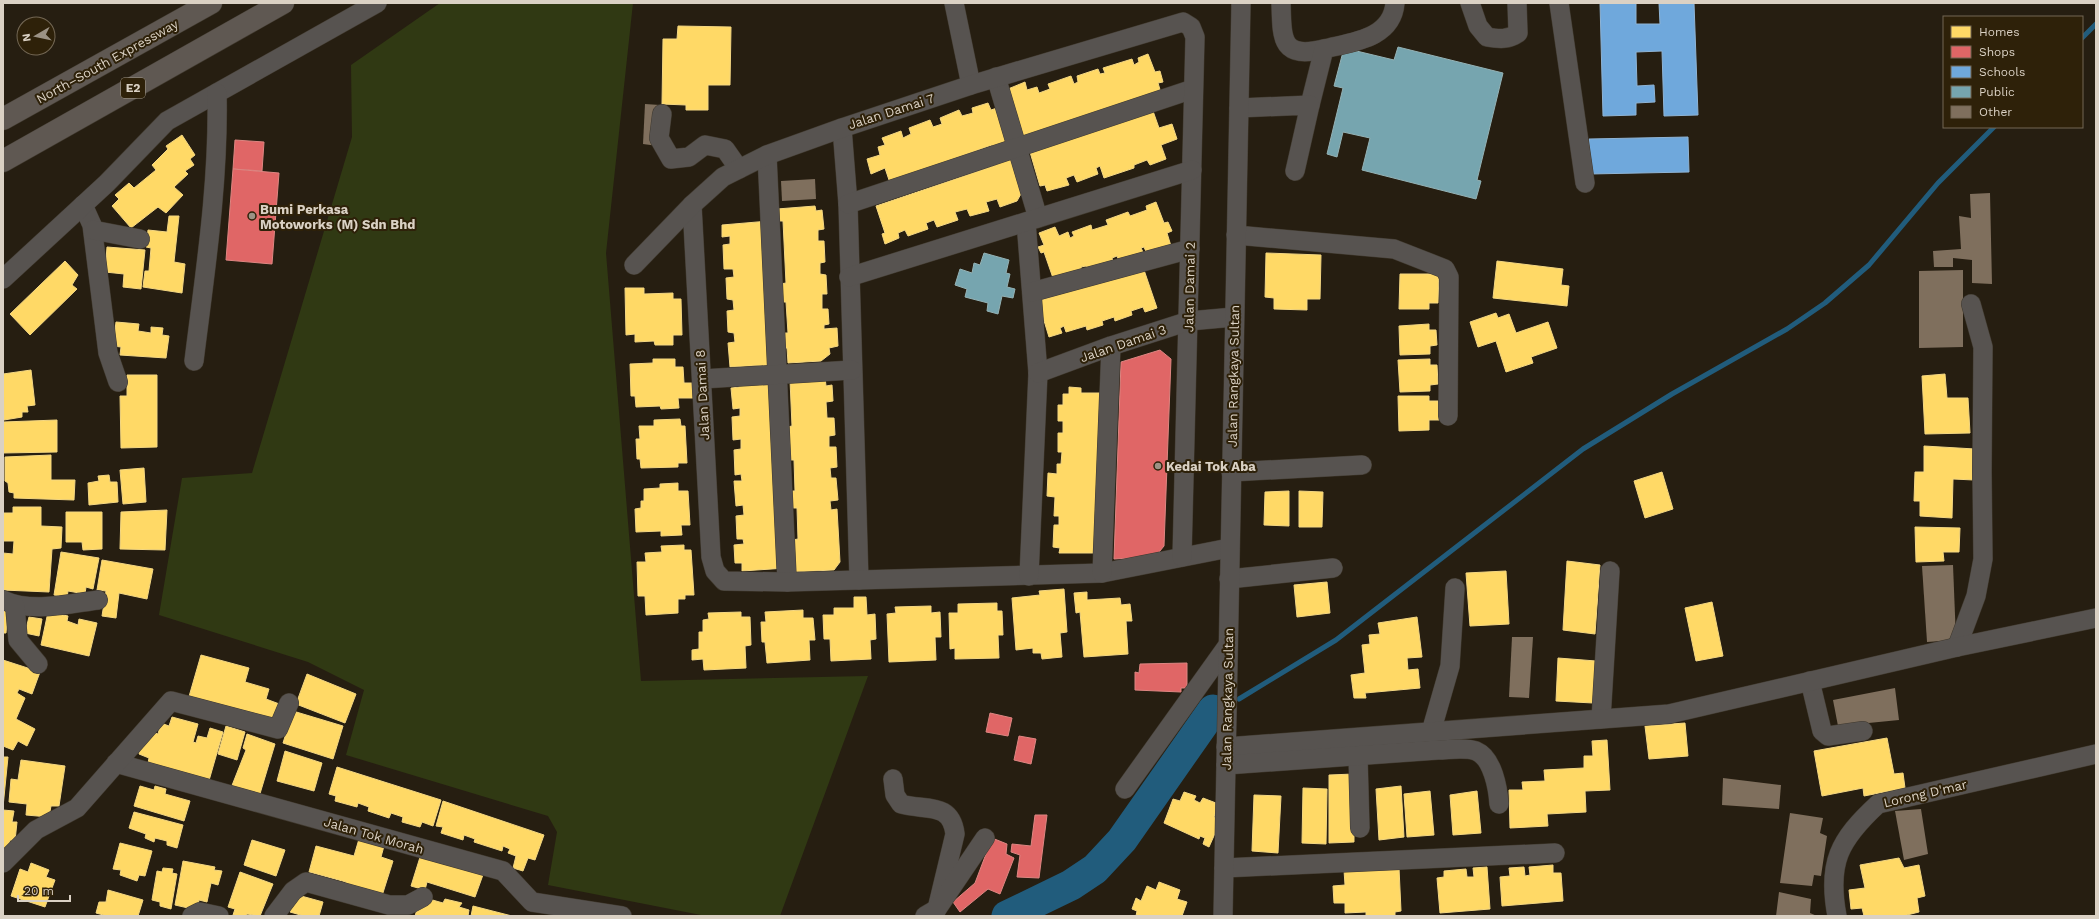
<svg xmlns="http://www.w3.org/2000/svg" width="2099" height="919" viewBox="0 0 2099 919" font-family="'Work Sans',sans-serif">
<rect width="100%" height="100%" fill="#261e11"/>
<path fill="#303913" d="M440,3h193l-27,250 35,428 227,-5 -88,240h-74l-158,-31 9,-53 -9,-16 -202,-61 18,-65 -56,-28 -149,-47 23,-137 70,-5 100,-336 -1,-72z"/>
<g fill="#ffd966" stroke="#f4d782">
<path d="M678,26l53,1 -1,58h-22v25h-22v-5l-24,-1 1,-65h14z"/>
<path d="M1148,54l7,18 5,-1 3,11 -5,1 3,10 -138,49 -15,-53 17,-7 2,8 10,-3 2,6 11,-4 -2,-5 23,-8 3,8 4,-2 -1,-6 21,-7 2,5 5,-1 -2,-5 29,-9 2,6 5,-3 -1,-4z"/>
<path d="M988,103l3,7 6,-2 13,37 -15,6 -3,-6 -58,21 -43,20 -6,-18 -14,6 -4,-15 13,-4 -2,-8 7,-2 -3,-7 19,-7 2,7 8,-4 -2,-6 21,-8 3,7 9,-3 -2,-6 19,-8 3,6 11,-3 -1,-5z"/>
<path d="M1153,111l6,17 13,-4 5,15 -16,6 5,14 -16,6 -3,-5 -13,5v3l-30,10 -4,-12 -4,2 2,6 -21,8 -3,-7 -8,3 3,7 -22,6 -2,-6 -5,1 -10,-34z"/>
<path d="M182,135l13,20 -5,4 4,6 -9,6 3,3 -14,13 9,8 -17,18 -8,-6 -27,21 -19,-22 7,-7 -4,-4 14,-12 5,5 22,-18 -4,-5 16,-16 -2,-3z"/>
<path d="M1010,157l12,35 -5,9 -17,6 -3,-8 -11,3 3,9 -19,5 -3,-7 -12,3 3,8 -21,7 -3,-7 -8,3 2,6 -20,7 -3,-6 -7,3 1,5 -14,6 -3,-10 3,-1 -9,-27 120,-41 -2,-3z"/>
<path d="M1156,202l8,21 4,-1 4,9 -5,2 4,13 -24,8 -3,-7 -3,1 2,4 -24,9 -2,-5 -5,2 1,3 -25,9 -2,-4 -5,1 1,5 -29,6 -9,-26 -3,1 -3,-6 6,-2 -5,-12 16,-6 4,9 9,-4 2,6 4,-2 -2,-4 19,-7 1,5 16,-5 -2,-5 22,-8 2,4 17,-6 -1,-4z"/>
<path d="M815,206l1,5 6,-1 2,19 -6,1v11h6l1,21 -5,1v11l6,1 1,19h-5v15h6l1,15 -5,1v4l13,-1 1,18 -9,2 1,6 -9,7 -33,2 -1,-15h-4l-1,-15h6l-2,-31h-5l-1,-18 6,-1 -3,-62h-6v-12z"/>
<path d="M169,216h10l-5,46 11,2 -3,29 -39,-6 2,-16h4l2,-23 -5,-1 2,-17 19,2z"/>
<path d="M769,221l2,144 -41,2 -2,-24 7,-1 -1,-9 -6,-1 -1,-21 7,-1 -1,-10 -6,-1 -1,-21 8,-1 -1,-8h-9l-1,-24 7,-1v-8l-8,1v-12z"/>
<path d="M107,247l38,3 -4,39 -18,-2 1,-13 -19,-2z"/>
<path d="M1266,253l55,2 -1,44h-13v11l-33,-1v-11l-9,-1z"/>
<path d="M65,261l13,14 -6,10 5,4 -47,46 -20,-21z"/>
<path d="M1497,261l66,8 -2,16 8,1 -2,20 -74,-8z"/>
<path d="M1143,267l14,41 -12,4 -2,-5 -12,4 1,4 -17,6 -1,-4 -12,4 1,4 -16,5 -1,-4 -20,6 -2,-6 -4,2 2,5 -13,4 -11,-36z"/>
<path d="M1400,274h39l-1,29h-9v6h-30z"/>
<path d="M625,288h19v6l29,-1v6h8l1,36h-9v10h-18l-1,-4 -19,1v-8l-9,1z"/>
<path d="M1496,313l2,5 11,-4 7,19 32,-11 9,26 -26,9 2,6 -27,9 -10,-31 -18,6 -8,-25z"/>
<path d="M116,322l23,2 -1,7 13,2v-6l12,1 -1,7 7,1 -3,22 -46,-3 1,-8 -8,-1z"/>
<path d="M1429,324v6h7l1,15 -7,1v8l-30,1 -1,-29z"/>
<path d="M653,359h22v8h8l1,16h8l1,15h-15l1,10 -18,1 -1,-3 -24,1 -1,-11h-4l-1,-32 23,-1z"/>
<path d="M1430,359v6h7l1,19 -8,1v6l-30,1 -2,-32z"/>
<path d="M31,370l4,35 -8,1 1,6h-6v5l-18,3 -1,-46z"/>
<path d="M1945,374l2,24h21l2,35 -45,1 -3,-58z"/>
<path d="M127,375h30v72l-36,1 -1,-52h7z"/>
<path d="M825,377l1,9 6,-1 1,16 -7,1 1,16h7l1,17 -6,1v11h7l1,20 -7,1 1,10h5l2,22 -8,1 1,9 6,-1 3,53 -6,8 -40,2 -2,-32 6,-1 -1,-31h-6l-1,-17h5l-1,-31h-6l-1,-33 5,-1 -2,-46z"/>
<path d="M776,379l10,189 -44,3v-8h-7l-1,-18 10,-1 -1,-5h-6l-1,-23 8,-1 -1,-10 -7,1 -2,-25h8l-1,-7 -6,1 -1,-25 7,-1v-10l-8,1 -1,-23 8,-1v-8l-7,1 -2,-21 8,-1v-6z"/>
<path d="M1069,387l12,1v5h20l-7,160h-35l1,-5 -7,-1 1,-22h5v-9h-5l1,-19 -8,-1 1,-23 9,1v-10h4l1,-12h-4v-19h5v-12h-5v-16h5v-11h6z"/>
<path d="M1398,396h31v5h9l1,19h-10v10l-30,1z"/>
<path d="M680,419l1,7h4l2,37h-9v4l-37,1 -1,-9h-3l-1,-20h4l-1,-13h15v-6z"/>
<path d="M57,420v32l-54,1v-31z"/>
<path d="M1924,446l51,3 -1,31 -21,-1 -1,39 -32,-2v-15h-6l1,-29h9z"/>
<path d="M51,455v25h24l-1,20 -60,-2v-5l-5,-1 -1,-9 -3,-2v-24z"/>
<path d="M144,468l2,34 -23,2 -3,-34z"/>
<path d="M1662,472l11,37 -28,9 -11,-37z"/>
<path d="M109,475l1,7h7l1,20 -29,3 -1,-22 11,-2 -1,-5z"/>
<path d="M678,483v8h10l2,34h-9l1,10 -21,1v-5l-25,1 -1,-23 6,-1v-7h3v-12l16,-1v-4z"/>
<path d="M1289,491v35l-25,-1 1,-33z"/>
<path d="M1299,491l24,1 -1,35h-23z"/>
<path d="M13,507h28v19l21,1 -1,21 -9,1 -3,43 -46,-2v-37l10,1 1,-13h-11v-28h10z"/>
<path d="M167,510l-2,40 -45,-1 1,-37z"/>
<path d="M66,512h36v37l-19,1 -1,-8h-16z"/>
<path d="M1915,527l45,1 -1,24h-16l1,9 -28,1z"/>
<path d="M684,545v5h7l3,45h-9v4h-7v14l-32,2 -1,-19h-7l-1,-34h9l-1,-9 17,-1 -1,-6z"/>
<path d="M61,552l38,6 -6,31 -7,-2 -1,7 -17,-3 -1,7 -13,-3z"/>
<path d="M102,560l51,9 -6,30 -28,-6 -3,25 -14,-2 4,-25 -9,-1z"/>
<path d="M1567,561l33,4 -5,69 -32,-4z"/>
<path d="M1506,571l3,53 -39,2 -4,-53z"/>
<path d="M1327,582l3,31 -33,4 -3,-32z"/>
<path d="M1064,589l3,43 -7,1 2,24 -20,2 -1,-6h-8v-5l-17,2 -4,-52 28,-3 -1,-4z"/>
<path d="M1087,592v8l33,-2 1,7 9,-1 2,17h-6l2,33 -44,3 -4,-45 -4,1 -2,-20z"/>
<path d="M854,597h12l1,18 8,-1 1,25 -6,1 1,19 -40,2 -1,-22h-6l-1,-24h11v-7h20z"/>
<path d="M1712,602l11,54 -27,5 -11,-53z"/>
<path d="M997,603v8h5l1,24h-5l1,23 -44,1v-11l-5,1 -1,-36h9v-9z"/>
<path d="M3,606l5,1 -2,26h-3z"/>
<path d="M931,606v7l9,-1 1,25h-6l1,23 -47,2 -2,-48 9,-1 -1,-6z"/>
<path d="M803,610v8h10l2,22h-6l1,20 -43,3 -2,-21h-3l-1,-20h5l-1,-10z"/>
<path d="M48,612l20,4 -1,5 11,4 1,-6 18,4 -8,33 -48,-11z"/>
<path d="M741,612v5h9l1,28 -6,1 1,22 -42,2 -1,-11 -11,1v-10l7,-1v-17h4v-12l6,-1 -1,-6z"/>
<path d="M29,617l13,2 -3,17 -14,-3z"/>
<path d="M1417,617l5,40 -15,1 1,12 10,-1 2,19 -55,5 1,5h-12l-3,-23 14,-2 -3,-28 8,-1 -1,-9 11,-1 -2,-11z"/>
<path d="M201,655l48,13 -4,14 24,7 -3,10 16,6 -6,19 -88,-24z"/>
<path d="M1558,658l38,3 -3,42 -37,-2z"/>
<path d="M3,660l37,12 -8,22 -13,-5 -2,4 8,5 -9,21 19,10 -8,17 -9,-5 -5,9 -10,-4z"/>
<path d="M307,674l49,20 -11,29 -49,-19z"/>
<path d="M293,711l50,15 -10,33 -50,-16z"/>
<path d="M172,717l26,7 -5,18 3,1 2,-7 9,2 3,-10 13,4 -15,52 -61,-16 2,-10 -10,-4 4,-16 5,-7 10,3 3,-11 8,3z"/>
<path d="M1685,723l3,33 -39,3 -4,-33z"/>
<path d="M226,726l19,6 -8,28 -19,-6z"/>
<path d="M247,734l28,10 -16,53 -28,-9 15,-38 -3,-2z"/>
<path d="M1887,738l7,36 9,-1 2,15 -41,8 -1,-8 -41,8 -8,-45z"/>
<path d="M1607,740l3,50 -25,1 1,21 -39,2 1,12 -38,2 -1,-38h14l-1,-8 23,-1 -1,-11 40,-2v-12h9l-1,-15z"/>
<path d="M285,751l37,12 -8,28 -37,-10z"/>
<path d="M3,757h5l-5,50z"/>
<path d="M21,760l44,6 -6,40h-8l-2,11 -23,-2 1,-11 -18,-2 2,-23 7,1z"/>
<path d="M337,767l104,33 -8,26 -11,-4 -2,5 -18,-5 1,-5 -12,-4 -2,5 -21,-7 1,-4 -11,-4 -1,4 -22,-6 1,-5 -7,-2z"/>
<path d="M1354,774v68l-25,1v-68z"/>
<path d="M140,786l14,4 1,-4 11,3 -1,5 25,7 -6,20 -50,-15z"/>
<path d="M1401,786l3,51 -25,3 -3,-51z"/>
<path d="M1303,788l24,1 -1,55 -24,-1z"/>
<path d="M1430,791l4,44 -27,2 -3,-43z"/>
<path d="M1477,791l4,42 -28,2 -3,-40z"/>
<path d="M1184,792l12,4 -2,4 6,3 3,-5 13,5 1,6 -3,8 7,3 -12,27 -6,-3 2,-6 -5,-2 -1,3 -35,-16 9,-24 7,2z"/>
<path d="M1254,795l27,1 -3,57 -26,-2z"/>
<path d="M443,801l101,34 -9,25 -7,-2 -5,13 -10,-3 3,-12 -8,-3 2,-4 -7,-3 -1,5 -28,-9 1,-3 -11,-4 -1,5 -22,-7 2,-6 -7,-1z"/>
<path d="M3,810l11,1 -2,11h5l-2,19 -5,-1 -1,10 -6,-1z"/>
<path d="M134,812l49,13 -6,23 -10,-3v-4l-12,-3 -1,4 -9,-4 1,-4 -17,-6z"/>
<path d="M359,839l25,7 -3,11 12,4 -12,38 -37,-12 2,-5 -37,-10 7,-26 38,10z"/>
<path d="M252,840l33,10 -9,26 -32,-11z"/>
<path d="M120,843l32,8 -7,25 -6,-1 -2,6 -17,-6 1,-5 -8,-1z"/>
<path d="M421,854l63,18 -9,25 -48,-15 -2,8 -14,-4z"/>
<path d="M1899,858l5,10 15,-3 6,31 -8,2 2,14 -16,4h-39l-2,-8 -11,1 -2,-19 16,-2 -5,-23z"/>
<path d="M183,861l32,6 -1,3 8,1 -4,14 -7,-2 -4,19 -8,-2 -2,10 -22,-5z"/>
<path d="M31,863l18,7 -3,7 9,3 -10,27 -34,-11 9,-27 8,3z"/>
<path d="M1553,865v8h8l2,28 -61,5 -2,-29 10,-1 -1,-8 15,-1 1,9 5,-1 -1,-8z"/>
<path d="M1487,867l3,42 -50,4 -3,-35 7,-1v-6l22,-2 1,8h7l-1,-9z"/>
<path d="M163,868l10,1 -1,4 5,1 -6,35 -11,-3v-4l-8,-2 5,-29 5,1z"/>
<path d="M1399,868l2,43 -6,1v4h-29v-4l-21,1v-10h-11l-1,-17 12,-1 -1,-15z"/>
<path d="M240,872l33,12 -13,32 -13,-2 -1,2h-9l-4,-1 2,-6 -7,-2z"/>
<path d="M1159,882l21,8 -3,9 10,3 -5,14h-46l1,-5 -5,-2 4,-11 5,3 6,-15 9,4z"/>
<path d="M108,890l35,10 -5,16h-31l-11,-3 3,-11h7z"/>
<path d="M294,894l29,8 -4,14h-15l-14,-4z"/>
<path d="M429,899l14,4 2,-4 17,4 -3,4 10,3 -1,6h-53l4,-13z"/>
<path d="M473,906l39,10h-41z"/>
</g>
<g fill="#e06666" stroke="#de8682">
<path d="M235,140l29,2 -2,29 -29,-2z"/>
<path d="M233,169l46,4 -7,91 -46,-4z"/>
<path d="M1160,350l11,9 -7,187 -9,11 -41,2 7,-197z"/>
<path d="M1187,663v25h-6v4l-46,-2v-18l4,1 1,-9z"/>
<path d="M990,713l22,5 -4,18 -22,-4z"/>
<path d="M1019,736l17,3 -5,25 -17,-4z"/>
<path d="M1035,815h12l-8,63 -22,-1 3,-22 -9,-3 1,-8 19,2z"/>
<path d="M992,838l15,6 -1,10 8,4 -14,36 -12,-5 -28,23 -7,-10 22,-19z"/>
</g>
<g fill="#6fa8dc" stroke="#8fb4d5">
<path d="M1600,3h36v21h24l-1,-21h35l4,112 -34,1 -2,-65 -26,1 1,34 17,-1 1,17 -19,1v12l-33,1z"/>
<path d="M1688,137l1,35 -99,2 -1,-35z"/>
</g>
<g fill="#76a5af" stroke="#94b2b5">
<path d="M1398,47l105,26 -26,107 4,1 -5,18 -114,-29 8,-32 -27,-6 -6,25 -10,-3 16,-66 -9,-2 10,-38 50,12z"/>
<path d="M984,253l25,7 -3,13 4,1 -3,13 8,2 -2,9 -11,-2 -4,18 -11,-3 1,-8 -23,-6 2,-8 -12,-4 5,-16 12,4 2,-10 6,2z"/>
</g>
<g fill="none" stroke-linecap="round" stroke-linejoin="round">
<g stroke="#215c7c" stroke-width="5">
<path d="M2082,38l14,-14"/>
<path d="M1239,699l97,-59 247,-191 89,-55 115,-65 38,-26 44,-38 69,-82 56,-56"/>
</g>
<path stroke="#215c7c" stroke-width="31" d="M1007,916l64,-31 24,-16 27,-29 91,-130"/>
</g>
<g fill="#7f6f5d">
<path d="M645,104l15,1 -2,41 -15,-2z"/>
<path d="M815,179l1,20 -34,2 -1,-20z"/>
<path d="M1990,193l2,91 -20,-1v-23l-19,-2v9h-19l-1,-16 28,-2 -2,-33 12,2 -1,-24z"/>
<path d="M1963,270v77l-44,1v-77z"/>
<path d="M1953,565l3,75 -29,2 -5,-76z"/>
<path d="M1512,637h21l-4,61 -20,-1z"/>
<path d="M1895,688l4,32 -61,6 -5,-26z"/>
<path d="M1723,778l58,7 -2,24 -57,-4z"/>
<path d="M1921,809l7,45 -24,6 -9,-49z"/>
<path d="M1790,813l33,5 -3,15 7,3 -6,40 -7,-1 -2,11 -32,-3z"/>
<path d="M1779,892l32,7 -1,14 7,3h-41z"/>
</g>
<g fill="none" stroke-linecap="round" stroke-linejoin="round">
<g stroke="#413a2f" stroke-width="20">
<g id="minor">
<path d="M954,3l17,82"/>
<path d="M1281,3c1,37 0,56 43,46"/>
<path d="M1470,3l8,23 9,11c12,2 21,3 31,-4l-1,-30"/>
<path d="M1559,3l26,180"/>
<path d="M996,77l42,141"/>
<path d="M1310,105l14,-56c28,-7 68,-10 71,-46"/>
<path d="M1239,108l71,-3 -15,66"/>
<path d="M662,114l-3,24 12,21 18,-2 16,-12 20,4 14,20"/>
<path d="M842,128l6,76 11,376"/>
<path d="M767,155l20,427"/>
<path d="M848,204l345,-115"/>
<path d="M83,205l9,20 16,128 10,29"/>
<path d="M692,205l19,352 4,14 9,10 63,1 315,-9 127,-25"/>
<path d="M1026,222l12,151 -9,203"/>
<path d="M93,230l47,9"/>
<path d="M1236,235l158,14 51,20 4,8 -1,139"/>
<path d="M634,265l58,-60 31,-28 44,-22 75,-27 129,-43 212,-63 8,5 4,10 -13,520"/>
<path d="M849,277l343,-107"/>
<path d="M3,279l104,-96 60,-62 210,-118"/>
<path d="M1032,292l158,-43"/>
<path d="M194,361c11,-89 25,-178 23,-268"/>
<path d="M1038,373l73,-27 78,-25 45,-4"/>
<path d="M702,379l150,-9"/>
<path d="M1231,472l131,-7"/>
<path d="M1102,573l9,-227"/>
<path d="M1229,579l104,-11"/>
<path d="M3,600c28,13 65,4 95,0"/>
<path d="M15,606l3,34 20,24"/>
<path d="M1957,647l19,-51 7,-37 -1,-88 1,-124 -12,-43"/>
<path d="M1810,681l12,50 6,5 35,-5"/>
<path d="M1601,719l9,-148"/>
<path d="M1431,732l19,-66 5,-78"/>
<path d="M1226,747l443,-33 288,-67 139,-29"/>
<path d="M1358,756l2,72"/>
<path d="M116,763l387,108 29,31 90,14"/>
<path d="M1226,765l212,-15c11,0 27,-3 38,1 17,7 22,38 23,53"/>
<path d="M893,779l2,16 6,9c24,7 50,-3 54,30l-18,75"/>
<path d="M1125,789l103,-144"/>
<path d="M3,863l33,-33 41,-22 94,-107 107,28 11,-26"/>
<path d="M1224,868l331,-15"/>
<path d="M192,916l8,-4 19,4"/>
<path d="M274,916l19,-25 13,-9 83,23h19l15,-8"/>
<path d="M925,916l12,-7 48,-71"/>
<path d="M1223,916l18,-913"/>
<path d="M1837,916c-10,-53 2,-76 41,-112l218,-50"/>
</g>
</g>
<g stroke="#413a2f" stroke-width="23">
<g id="highway">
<path d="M3,119l208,-116"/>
<path d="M3,161l280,-158"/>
</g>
</g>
<use href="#minor" stroke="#575350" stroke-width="19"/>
<use href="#highway" stroke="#5f5852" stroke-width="22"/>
</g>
<g fill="#9b9285" stroke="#2e2109" stroke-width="1.5">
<circle cx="252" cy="216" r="4"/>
<circle cx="1158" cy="466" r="4"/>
</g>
<g text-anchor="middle" stroke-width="4" stroke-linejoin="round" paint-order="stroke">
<rect fill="#2e2109" stroke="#a69c8c" stroke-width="1" x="121" y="78" width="24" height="20" rx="3"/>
<g font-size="12" font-weight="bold" fill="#dad1c4">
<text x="133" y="92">E2</text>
</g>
<g font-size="13" fill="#dad1c4" stroke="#2e2109">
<text transform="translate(107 61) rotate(-29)" y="5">North–South Expressway</text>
<text transform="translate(891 111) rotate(-18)" y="5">Jalan Damai 7</text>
<text transform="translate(1189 287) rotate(-89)" y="5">Jalan Damai 2</text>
<text transform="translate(1123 343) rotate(-19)" y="5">Jalan Damai 3</text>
<text transform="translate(1233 376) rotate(-89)" y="5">Jalan Rangkaya Sultan</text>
<text transform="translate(702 395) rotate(-93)" y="5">Jalan Damai 8</text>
<text transform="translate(1227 699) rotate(-89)" y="5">Jalan Rangkaya Sultan</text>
<text transform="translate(1925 793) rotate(-13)" y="5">Lorong D'mar</text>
<text transform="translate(374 835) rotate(16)" y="5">Jalan Tok Morah</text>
</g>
<g font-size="13" font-weight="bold" fill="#dad1c4" stroke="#2e2109" text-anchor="start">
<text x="260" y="214">Bumi Perkasa<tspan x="260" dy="15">Motoworks (M) Sdn Bhd</tspan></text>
<text x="1166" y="471">Kedai Tok Aba</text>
</g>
</g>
<rect width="2099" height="919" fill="none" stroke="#dad1c4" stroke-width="8"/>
<rect x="1943" y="16" width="140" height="112" fill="#2e2109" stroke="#736754"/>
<rect x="1951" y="26" width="20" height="12" fill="#ffd966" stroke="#736754"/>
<text x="1979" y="36" font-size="12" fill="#dad1c4">Homes</text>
<rect x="1951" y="46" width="20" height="12" fill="#e06666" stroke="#736754"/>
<text x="1979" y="56" font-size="12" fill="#dad1c4">Shops</text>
<rect x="1951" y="66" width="20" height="12" fill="#6fa8dc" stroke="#736754"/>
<text x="1979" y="76" font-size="12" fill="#dad1c4">Schools</text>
<rect x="1951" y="86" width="20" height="12" fill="#76a5af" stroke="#736754"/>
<text x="1979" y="96" font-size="12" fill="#dad1c4">Public</text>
<rect x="1951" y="106" width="20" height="12" fill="#7f6f5d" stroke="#736754"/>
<text x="1979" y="116" font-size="12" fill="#dad1c4">Other</text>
<g transform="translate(36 36) rotate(261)"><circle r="19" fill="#2e2109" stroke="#736754"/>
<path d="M0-3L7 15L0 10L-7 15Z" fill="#9b9285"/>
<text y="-6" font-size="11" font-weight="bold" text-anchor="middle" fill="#dad1c4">N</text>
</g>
<path d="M18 895v6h52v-6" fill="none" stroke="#dad1c4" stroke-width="2"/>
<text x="24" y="895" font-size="12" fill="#dad1c4" stroke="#2e2109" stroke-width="3" paint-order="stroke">20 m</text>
</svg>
